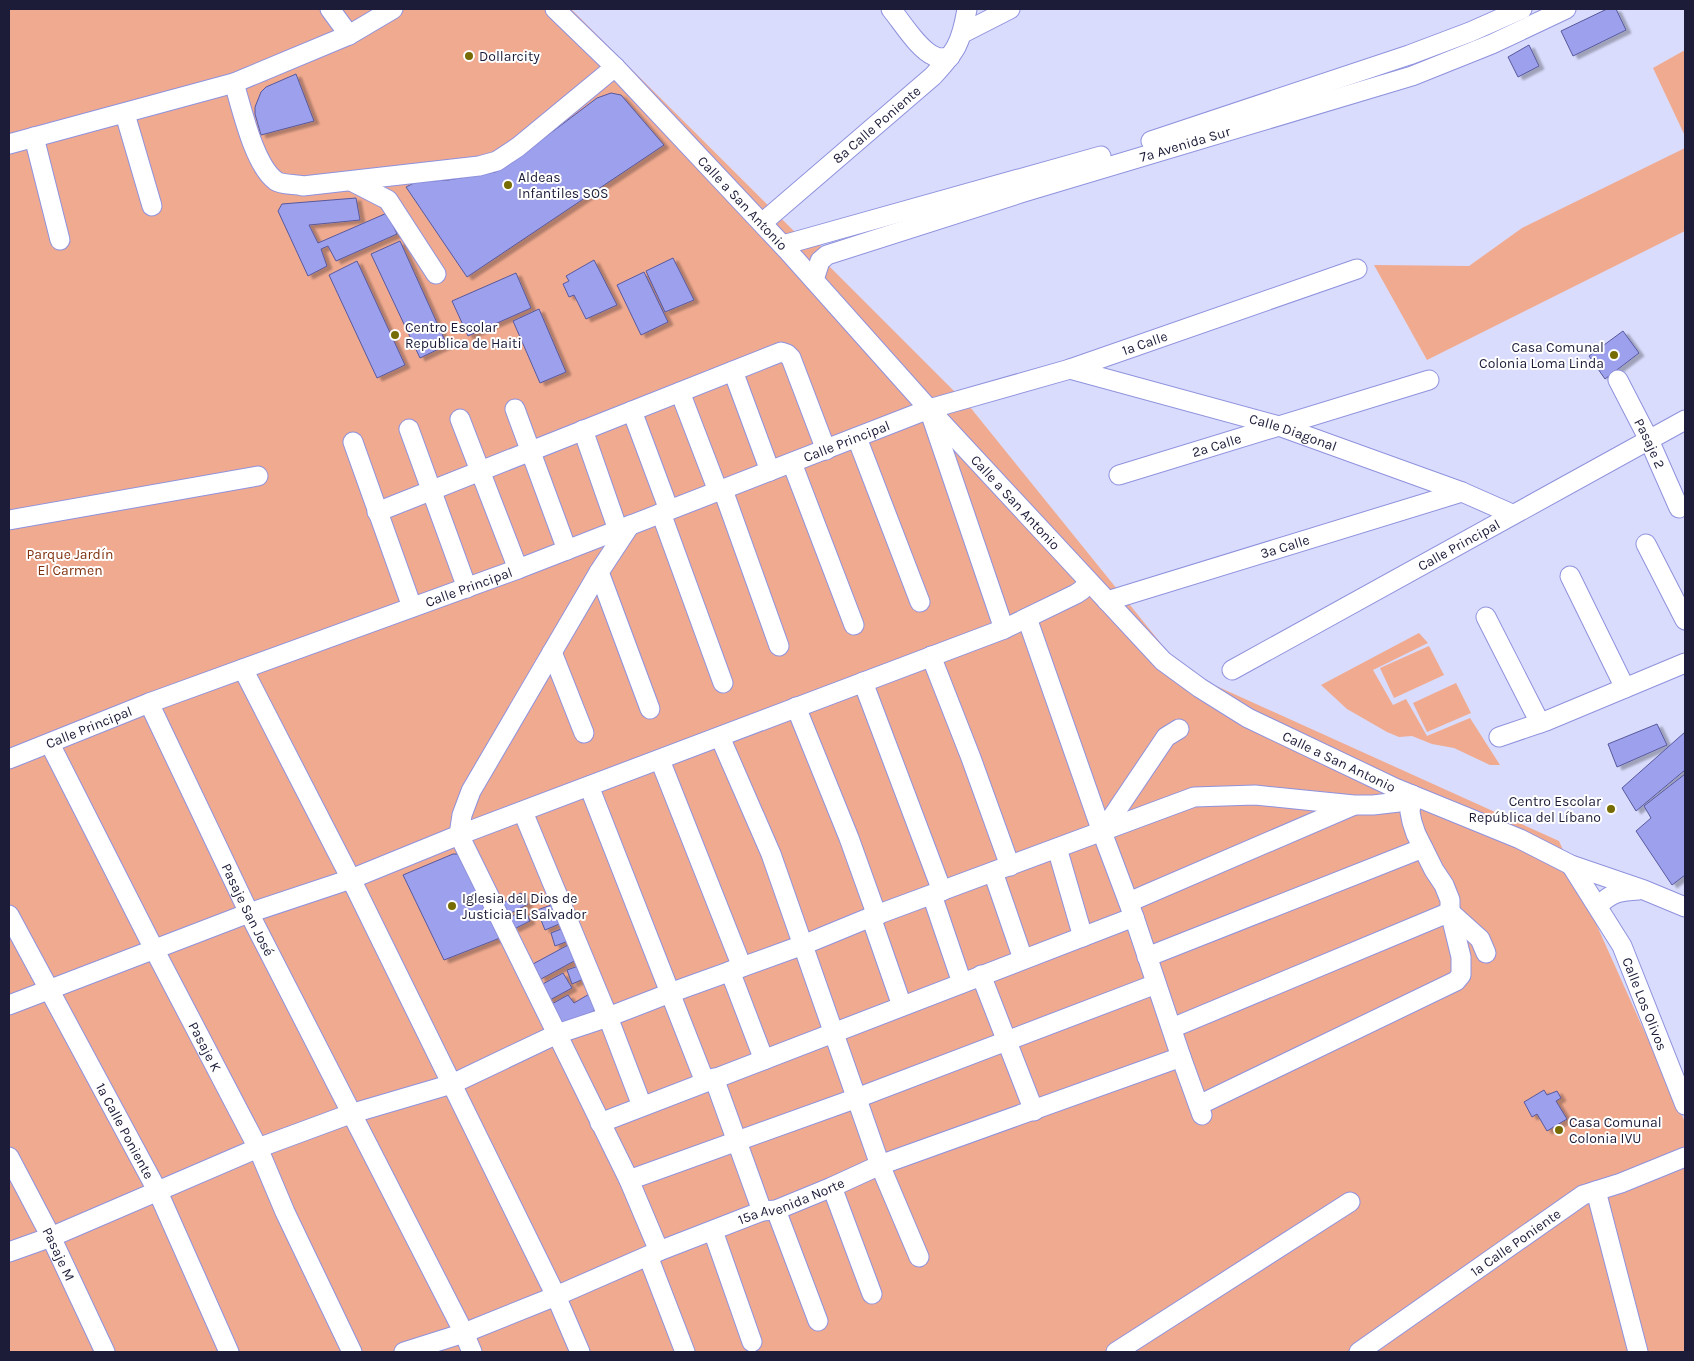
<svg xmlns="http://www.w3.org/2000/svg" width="1694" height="1361" viewBox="0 0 1694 1361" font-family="Karla,sans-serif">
<defs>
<filter id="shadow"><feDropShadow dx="5" dy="3" stdDeviation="1" flood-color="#0004"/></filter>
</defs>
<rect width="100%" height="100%" fill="#d9dcfc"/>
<g fill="#f0aa90">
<path d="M9,9h562l237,236 13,-1 -2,12 151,151 210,260 32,17 347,157 126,281v230h-1676z"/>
<path d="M1685,50v86l-32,-68z"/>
<path d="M1685,148v83l-258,129 -53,-95 95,1 53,-38z"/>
<path d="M1419,633l9,10 -55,27 20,35 13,-6 21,37 43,-18 30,47h-10l-36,-17 -22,-4 -20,-8 -13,1 -12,-5 -40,-23 -26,-24z"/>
<path d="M1429,646l15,29 -50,23 -14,-30z"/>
<path d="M1456,683l15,30 -44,19 -14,-29z"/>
</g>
<g fill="#9da0ec" stroke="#57589d" filter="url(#shadow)">
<path d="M1607,9h9l10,21 -53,26 -12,-25z"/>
<path d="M1529,45l10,21 -21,11 -10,-20z"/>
<path d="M296,74l18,47 -53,14 -6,-21v-7l6,-15 5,-5z"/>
<path d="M611,93l10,2 43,50 -197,132 -61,-90 10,-5 32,-2 47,-8 12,-6 90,-68z"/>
<path d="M356,198l4,22 -51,5 9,18 69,-30 10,21 -61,27 -8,-15 -7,3 6,17 -19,10 -30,-65 4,-7z"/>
<path d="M400,241l47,104 -27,13 -49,-104z"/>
<path d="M673,258l21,42 -29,12 -19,-41z"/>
<path d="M594,260l23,45 -31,14 -12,-24 -5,2 -6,-13 6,-3 -3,-5z"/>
<path d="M357,261l48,104 -28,13 -48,-103z"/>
<path d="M644,272l24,50 -27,13 -24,-50z"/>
<path d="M516,273l15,35 -63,28 -16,-35z"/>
<path d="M539,309l27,63 -26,11 -27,-62z"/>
<path d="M1623,331l16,22 -34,26 -16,-23z"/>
<path d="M1657,724l10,21 -50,22 -9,-23z"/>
<path d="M1685,732v38l-49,41 -14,-23z"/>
<path d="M1685,774v101l-13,10 -36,-54 15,-13 -7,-12z"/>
<path d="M453,854h5l42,84 -56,22 -41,-85z"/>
<path d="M521,893l7,11 -19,10 -6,-11z"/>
<path d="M557,903l7,19 -19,8 -8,-20z"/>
<path d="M525,910l5,11 -16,8 -6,-11z"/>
<path d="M566,927l5,13 -16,6 -4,-13z"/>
<path d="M568,945l8,15 -35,19 -8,-15z"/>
<path d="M581,965l5,13 -14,6 -5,-14z"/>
<path d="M563,973l9,15 -24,13 -9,-15z"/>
<path d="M591,993l8,15 -36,20 -13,-23 18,-10 6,8z"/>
<path d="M1544,1090l3,5 10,-4 4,7 -5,3 11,18 -20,12 -10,-17 -5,3 -8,-15z"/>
</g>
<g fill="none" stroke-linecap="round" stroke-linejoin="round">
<g stroke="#8f92dd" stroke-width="21">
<g id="minor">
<path d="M330,9l19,26"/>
<path id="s1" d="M555,9l60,58 172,183 142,159 234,252 37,27 48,30 147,70 125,51 51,26 73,25 41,17"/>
<path d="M891,9c11,13 27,40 43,47 5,3 10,2 16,1"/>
<path d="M963,33l47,-24"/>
<path d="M234,83c8,26 20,82 42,98 6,4 19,3 27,5l176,-20 18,-5 21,-14 97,-80"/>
<path d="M125,114l27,92"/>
<path d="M34,137l26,103"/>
<path d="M1151,141l258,-86 61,-23 52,-23"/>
<path d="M9,144l225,-61 115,-48 44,-26"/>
<path d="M351,181l37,19 48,74"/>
<path id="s2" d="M762,223l171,-147c23,-25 28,-32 34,-67"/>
<path d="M783,245l318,-89"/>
<path id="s3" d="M814,280l6,-19 7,-6 197,-63 388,-116 80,-32 74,-35"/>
<path id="s4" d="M1070,369l209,57 183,66 50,22"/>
<path d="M733,371l37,100"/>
<path id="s5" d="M1618,380l31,60 30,68"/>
<path d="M680,392l38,99"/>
<path d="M515,409l52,141"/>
<path d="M632,411l37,99"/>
<path d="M931,415l73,214"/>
<path d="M460,419l58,150"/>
<path d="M409,429l58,159"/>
<path d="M583,430l35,100"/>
<path d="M857,438l63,164"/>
<path d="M353,442l59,165"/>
<path d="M792,463l62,162"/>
<path id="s6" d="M1119,475l310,-95"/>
<path d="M723,490l56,156"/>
<path d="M377,512l404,-160 6,2 4,4 35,92"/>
<path d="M661,513l62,170"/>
<path d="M9,520l249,-44"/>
<path d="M630,525l-31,47 -128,219 -9,24 -3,20 170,345 30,71"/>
<path d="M1646,544l39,76"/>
<path d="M599,572l51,137"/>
<path d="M1570,576l55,112"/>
<path id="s7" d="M1107,601l355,-109"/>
<path d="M1486,617l54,106"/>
<path d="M1027,618l75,214 32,85 47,140 21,58"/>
<path d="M552,652l32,81"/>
<path d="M931,656l40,102 39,108"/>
<path d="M243,669l108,210 205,417 24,56"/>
<path id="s8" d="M1232,670l453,-250"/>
<path d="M863,682l79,209"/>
<path id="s9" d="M149,703l100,210 215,420 8,19"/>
<path d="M796,707l53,131 28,78"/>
<path d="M720,737l51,117 109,311 39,92"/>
<path d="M1499,737l47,-16 139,-58"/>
<path id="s10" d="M50,744l104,205 104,199 27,64 67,140"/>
<path id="s11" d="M9,759l140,-56 369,-134 411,-160 141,-40 287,-100"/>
<path d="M660,760l82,207"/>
<path d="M589,786l116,296"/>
<path d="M523,812l85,205 34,89"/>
<path d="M1102,832l64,-95 13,-8"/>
<path d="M1057,848l26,89"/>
<path id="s12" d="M1571,865l51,81 63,159"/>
<path d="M993,872l30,87"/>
<path d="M932,895l30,88"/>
<path d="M1129,902l223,-96"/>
<path d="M1598,906c14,-14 22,-15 41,-16"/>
<path d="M1450,912l30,27 6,14"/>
<path id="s13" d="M9,915l149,277 71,160"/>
<path d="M871,917l31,89"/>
<path d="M1147,957l276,-109"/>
<path d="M730,971l34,89"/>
<path d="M981,975l53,136"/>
<path d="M9,1005l240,-92 102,-34 108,-44 545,-206 72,-35 6,-4 6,-9"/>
<path d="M1172,1028l278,-116"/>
<path d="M714,1078l48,133"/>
<path d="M1199,1105l257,-124 5,-6v-18l-11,-45v-12l-6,-15 -10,-15 -18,-36 -4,-12 -2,-10 2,-17"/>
<path d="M600,1123l534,-206"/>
<path id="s14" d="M9,1157l42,80 54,115"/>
<path d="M629,1180l228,-82 299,-114"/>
<path d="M832,1187l40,107"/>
<path d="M1596,1191l42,161"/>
<path d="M776,1210l42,111"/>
<path d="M713,1231l39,111"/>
<path d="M9,1252l42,-15 207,-89 92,-34 102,-30 105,-50 51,-17 62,-24 133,-48 68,-28 323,-120 61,-2 99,10h19l26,-3 13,-7"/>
<path d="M648,1256l37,96"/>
<path id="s15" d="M404,1352l60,-19 92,-37 103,-45 103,-40 14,-1 56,-23 48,-22 301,-108"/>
<path d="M1116,1352l234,-150"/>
<path id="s16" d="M1359,1352l224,-157 38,-12 64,-26"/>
</g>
</g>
<use href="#minor" stroke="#fff" stroke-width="19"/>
</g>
<g fill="#776b04" stroke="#fff" stroke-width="2">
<circle cx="469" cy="56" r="5"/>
<circle cx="508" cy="185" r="5"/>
<circle cx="395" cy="335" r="5"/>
<circle cx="1614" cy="355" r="5"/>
<circle cx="1611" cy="809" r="5"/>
<circle cx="452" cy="906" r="5"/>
<circle cx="1559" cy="1130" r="5"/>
</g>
<g text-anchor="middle" stroke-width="4" stroke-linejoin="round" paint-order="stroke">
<g font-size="14" fill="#1c1c39" stroke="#fff" text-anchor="start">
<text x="479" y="61">Dollarcity</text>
<text x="518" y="182">Aldeas<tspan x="518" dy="16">Infantiles SOS</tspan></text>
<text x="405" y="332">Centro Escolar<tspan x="405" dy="16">Republica de Haiti</tspan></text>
<text x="1604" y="352" text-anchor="end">Casa Comunal<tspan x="1604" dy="16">Colonia Loma Linda</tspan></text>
<text x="1601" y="806" text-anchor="end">Centro Escolar<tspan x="1601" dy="16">República del Líbano</tspan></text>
<text x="462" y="903">Iglesia del Dios de<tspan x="462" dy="16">Justicia El Salvador</tspan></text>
<text x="1569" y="1127">Casa Comunal<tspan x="1569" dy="16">Colonia IVU</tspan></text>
</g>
<g font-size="14" fill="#1c1c39" stroke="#fff">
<text dy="5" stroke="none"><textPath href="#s2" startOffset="151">8a Calle Poniente</textPath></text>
<text dy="5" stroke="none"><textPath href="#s3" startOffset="404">7a Avenida Sur</textPath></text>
<text dy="5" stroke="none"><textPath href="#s1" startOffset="270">Calle a San Antonio</textPath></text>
<text dy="5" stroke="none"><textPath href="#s11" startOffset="1210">1a Calle</textPath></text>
<text dy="5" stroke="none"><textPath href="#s4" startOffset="232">Calle Diagonal</textPath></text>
<text dy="5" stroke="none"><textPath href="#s11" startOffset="896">Calle Principal</textPath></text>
<text dy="5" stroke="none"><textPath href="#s5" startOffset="71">Pasaje 2</textPath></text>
<text dy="5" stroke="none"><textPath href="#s6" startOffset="102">2a Calle</textPath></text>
<text dy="5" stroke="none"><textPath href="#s1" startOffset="675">Calle a San Antonio</textPath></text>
<text dy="5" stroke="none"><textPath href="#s8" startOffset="259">Calle Principal</textPath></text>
<text dy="5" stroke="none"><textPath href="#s7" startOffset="186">3a Calle</textPath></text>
<text dy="5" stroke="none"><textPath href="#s11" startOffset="491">Calle Principal</textPath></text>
<text dy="5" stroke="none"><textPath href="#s11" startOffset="86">Calle Principal</textPath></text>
<text dy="5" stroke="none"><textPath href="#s1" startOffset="1095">Calle a San Antonio</textPath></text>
<text dy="5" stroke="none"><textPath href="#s9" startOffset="229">Pasaje San José</textPath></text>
<text dy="5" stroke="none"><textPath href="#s12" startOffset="158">Calle Los Olivos</textPath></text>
<text dy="5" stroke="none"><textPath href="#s10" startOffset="340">Pasaje K</textPath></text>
<text dy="5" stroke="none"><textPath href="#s13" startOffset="245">1a Calle Poniente</textPath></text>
<text dy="5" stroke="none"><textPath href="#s15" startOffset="416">15a Avenida Norte</textPath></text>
<text dy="5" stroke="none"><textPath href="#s16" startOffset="191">1a Calle Poniente</textPath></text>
<text dy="5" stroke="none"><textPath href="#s14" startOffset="109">Pasaje M</textPath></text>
</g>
<g font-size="14" fill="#80310e" stroke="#fff">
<text x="70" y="559">Parque Jardín<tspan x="70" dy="16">El Carmen</tspan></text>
</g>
</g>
<rect width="1694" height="1361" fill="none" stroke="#1c1c39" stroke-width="20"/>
</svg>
